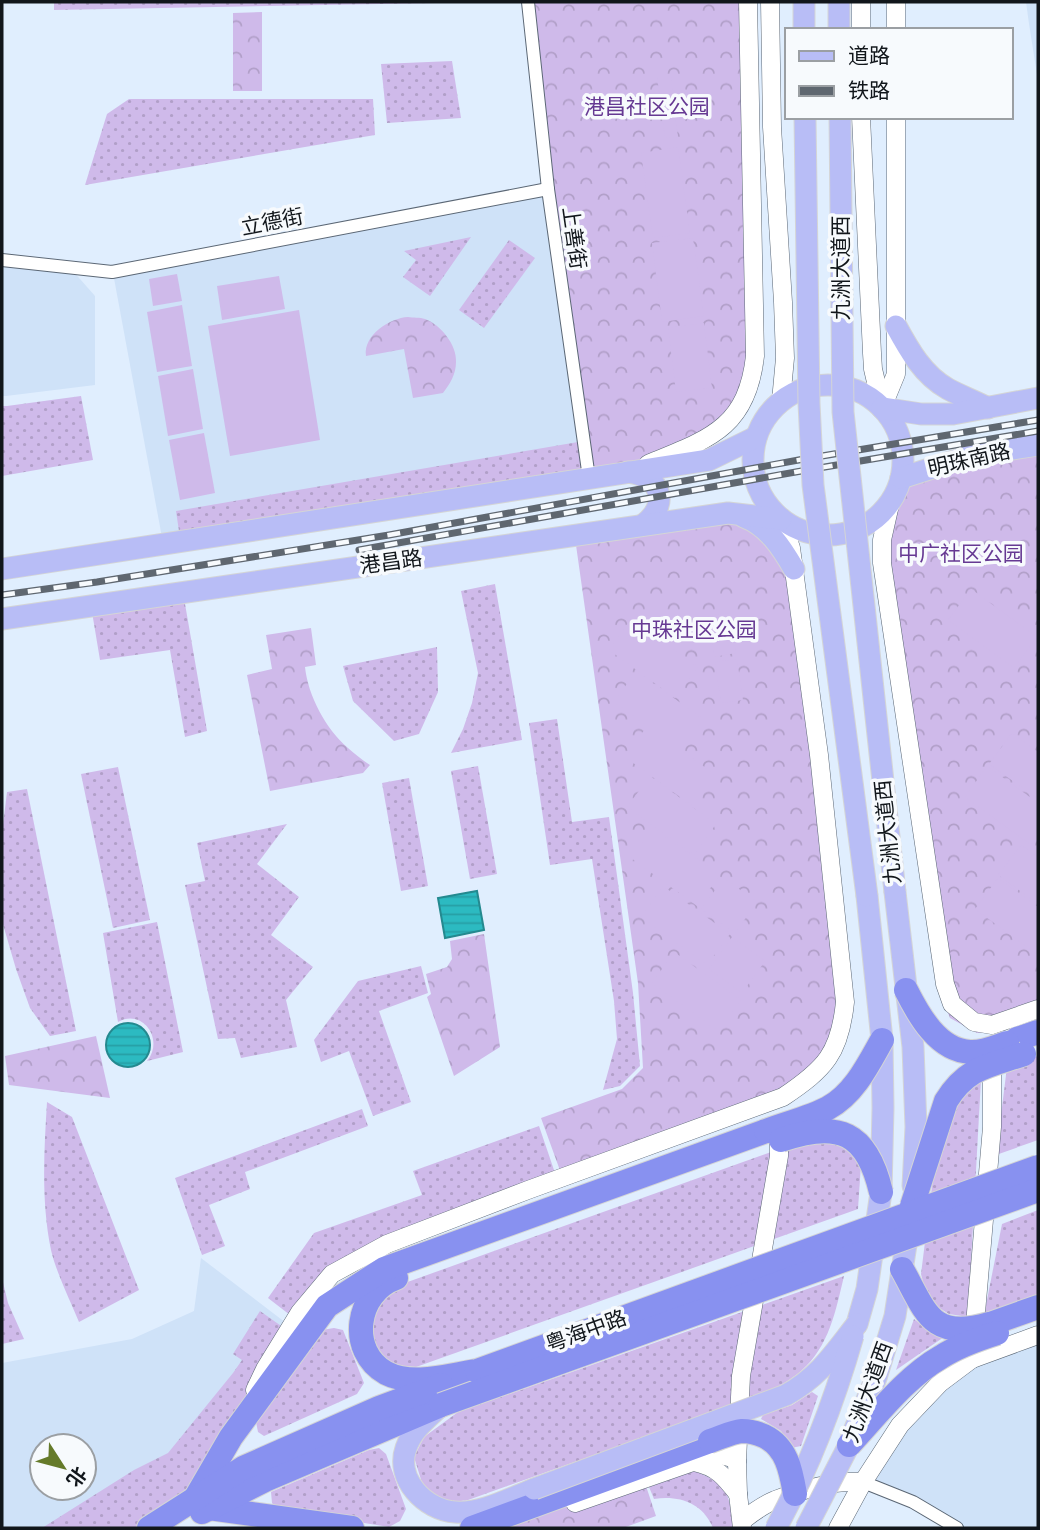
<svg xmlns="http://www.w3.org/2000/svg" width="1040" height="1530" viewBox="0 0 1040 1530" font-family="'Asap Condensed','Noto Sans SC',sans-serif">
<defs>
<pattern id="grass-dots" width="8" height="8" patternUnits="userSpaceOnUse" patternTransform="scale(1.75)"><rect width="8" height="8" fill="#cfbaea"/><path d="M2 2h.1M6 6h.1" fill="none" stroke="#b19fc8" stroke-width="1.8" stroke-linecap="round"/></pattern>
<pattern id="forest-crowns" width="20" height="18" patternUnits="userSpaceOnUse" patternTransform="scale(1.75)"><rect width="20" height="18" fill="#cfbaea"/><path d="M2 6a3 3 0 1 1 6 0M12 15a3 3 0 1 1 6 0" fill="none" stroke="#b19fc8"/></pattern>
<pattern id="water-rules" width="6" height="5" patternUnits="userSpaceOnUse" patternTransform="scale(1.75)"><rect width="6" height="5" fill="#2cbac1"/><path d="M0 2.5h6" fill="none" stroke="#269fa5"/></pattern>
</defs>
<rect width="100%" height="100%" fill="#e0eefe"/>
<g fill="#cfe2f8" fill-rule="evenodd">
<path d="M1026,2h12v79l-9,-57z"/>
<path d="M547,191l39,285 -423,67 -50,-270z"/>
<path d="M2,261l70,9 23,26v89l-89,11h-4z"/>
<path d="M201,1258l89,68 -143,202h-145v-165l130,-24 62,-28zM42,1446h42v42h-42z"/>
<path d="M1038,1336v192h-81l-93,-46 77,-98z"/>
</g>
<g fill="url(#grass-dots)">
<path d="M54,2h438l-438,8z"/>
<path d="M452,61l9,57 -74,5 -6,-59z"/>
<path d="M129,99h244l2,36 -290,50 22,-71z"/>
<path d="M471,237l-41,59 -27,-19 13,-17 -12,-9z"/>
<path d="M509,240l26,18 -51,70 -25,-18z"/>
<path d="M81,396l12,64 -91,16v-70h5z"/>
<path d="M578,442l5,31 -403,65 -4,-27z"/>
<path d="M495,584l27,156 -71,13 12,-24 9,-26 6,-30 -17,-82z"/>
<path d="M184,598l23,133 -22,6 -15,-87 -70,10 -8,-48z"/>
<path d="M437,647l1,45 -19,42 -25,7 -41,-40 -10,-35z"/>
<path d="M557,719l15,103 37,-5 24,176 7,73 -20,20 -17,4 14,-51 -3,-38 -22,-142 -42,6 -21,-142z"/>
<path d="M478,766l19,108 -27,5 -19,-108z"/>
<path d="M118,767l32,153 -37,8 -32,-154z"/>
<path d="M409,778l19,108 -27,5 -19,-108z"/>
<path d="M27,789l49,242 -26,5 -20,-28 -14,-39 -14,-48v-88l5,-41z"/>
<path d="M287,824l-30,40 42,33 -28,38 42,32 -27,33 11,47 -56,11 -6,-20 -17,1 -33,-154 20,-4 -8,-38z"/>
<path d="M157,922l26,130 -36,9c18,-22 -5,-53 -29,-39l-15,-89z"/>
<path d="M421,966l7,27 -49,18 32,91 -38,14 -24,-65 -28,11 -7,-22 44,-59z"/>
<path d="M1038,1056v84l-42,15 11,-88z"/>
<path d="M981,1079l-13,238 -19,-3 -21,-13 -7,-27 15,-119 16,-50z"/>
<path d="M47,1102l25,15 67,173 -60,32c-9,-22 -23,-50 -28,-72 -10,-49 -7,-98 -4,-148z"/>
<path d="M362,1109l6,17 -123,46 5,17 -41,16 16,41 -23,9 -27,-77z"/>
<path d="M539,1126l16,47 -170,66 -95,76 -22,-17 46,-65 108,-38 -9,-24z"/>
<path d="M838,1140l23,24 -3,45 -442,158 -25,-2 -19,-23 -2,-30 18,-23 411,-147z"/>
<path d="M1038,1210v85l-54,20 18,-91z"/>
<path d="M844,1276c-8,34 -15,71 -43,95 -9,8 -22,15 -33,22l-300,107 -28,4 -17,-18 -9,-29 10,-20 34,-25z"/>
<path d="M2,1278l6,25 16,36 -22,5z"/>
<path d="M260,1311l24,17 -92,169 -50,31h-100l92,-58 34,-17 65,-80 9,-13 -9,-6z"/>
<path d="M914,1319l14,11 16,7 -48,33z"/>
<path d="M334,1328l9,2 21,53 -7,11 -93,42 -6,-4 -2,-10 66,-92z"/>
<path d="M812,1392l6,4 -17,50 -10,2 -10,-17 -20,-12 2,-4 29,-10z"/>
<path d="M379,1448l7,6 20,55 -6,12 -11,6 -112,-18 -5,-6 -1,-11 98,-42z"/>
<path d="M694,1471c35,13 35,23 40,57h-21c-10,-25 -34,-33 -59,-29l-5,-12z"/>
</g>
<g fill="url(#forest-crowns)">
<path d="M529,2h218v386l-23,33 -98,48 -33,5z"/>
<path d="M262,12v79h-29v-78z"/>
<path d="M408,317c5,1 12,0 17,2 16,6 32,26 31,43 0,12 -6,22 -13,31l-30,5 -9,-49 -38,7c-3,-21 24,-38 42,-39z"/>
<path d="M1038,445v572l-41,14 -20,2 -27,-15 -11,-28 -57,-427 9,-63 10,-22z"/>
<path d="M748,520l44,50 50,455 -34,55 -246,96 -21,-58 81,-29 21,-21 -5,-85 -63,-445z"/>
<path d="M311,628l5,37 -11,2c3,29 21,62 43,81 7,6 14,12 22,17l-7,8 -93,18 -23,-116 25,-6 -6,-34z"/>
<path d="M484,934l16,113 -46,29 -27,-79 4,-3 -5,-20 21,-7 5,-8 -2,-18z"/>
<path d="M96,1036l14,62 -101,-13 -4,-29z"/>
<path d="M644,1480l12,36 -33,12h-121z"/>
</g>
<g fill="#cfbaea">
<path d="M671,76l3,29 -13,1 -4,-29z"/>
<path d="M674,107l4,30 -13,1 -4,-29z"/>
<path d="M678,147l12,86 -37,5 -12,-85z"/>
<path d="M693,238l11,78 -42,6 -10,-79z"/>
<path d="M177,274l5,27 -29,5 -4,-27z"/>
<path d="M279,276l6,33 -63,11 -5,-34z"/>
<path d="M182,305l10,61 -35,6 -10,-60z"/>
<path d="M299,310l21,130 -90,16 -22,-130z"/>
<path d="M704,323l8,65 -36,4 -8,-64z"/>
<path d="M193,369l10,60 -35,7 -10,-60z"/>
<path d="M204,433l11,60 -35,7 -11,-60z"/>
<path d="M971,589l66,48 -23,31 -66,-48z"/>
<path d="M730,613l6,40 -22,4 -6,-41z"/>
<path d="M631,619l67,48 -23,31 -66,-48z"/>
<path d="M737,659l6,41 -22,3 -6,-41z"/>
<path d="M636,671l67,48 -22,31 33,24 -23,31 -66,-48 22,-31 -33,-24z"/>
<path d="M1012,733l26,19v47l-49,-35z"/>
<path d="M987,766l51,37v33l-7,9 -66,-48z"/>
<path d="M650,776l66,48 -22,31 -67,-48z"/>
<path d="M653,828l67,47 -23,31 -66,-48z"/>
<path d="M1021,845l17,12v47l-40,-29z"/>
<path d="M724,878l33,24 -22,31 -34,-24z"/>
<path d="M998,878l40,29v48l-63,-46z"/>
<path d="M663,886l67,48 -23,31 -66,-48z"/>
<path d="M732,937l33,24 -23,32 -33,-24z"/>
<path d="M674,952l67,48 -23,31 -66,-48z"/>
</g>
<g fill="url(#water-rules)" stroke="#24898f" stroke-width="2">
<path d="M477,891l7,39 -39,8 -7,-40z"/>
<circle cx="128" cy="1045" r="22"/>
</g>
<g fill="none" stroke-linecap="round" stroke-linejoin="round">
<g stroke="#5b6775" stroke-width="14">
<g id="street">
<path d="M528,2l20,187 41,289"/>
<path d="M2,260l110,12 436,-83"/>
<path d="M863,1482l50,20 44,26"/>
</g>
</g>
<g stroke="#5b6775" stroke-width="19">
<g id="secondary">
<path d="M770,2l2,125 11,175 2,56 -4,43"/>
<path d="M861,2v28"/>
<path d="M896,2v28"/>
<path d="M861,117l11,236 1,16 9,39"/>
<path d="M882,408l14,-34v-257"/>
<path d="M648,464c61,-25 99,-36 107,-108l-7,-354"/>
<path d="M891,500l-9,40v23l63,421 7,20 22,18 18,3 46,-16"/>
<path d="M972,1359l20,-232v-72"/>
<path d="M255,1390l10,-21 35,-57 32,-38 55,-30 141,-54 255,-93c42,-28 57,-44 62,-95l-26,-247 -28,-207 -10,-29"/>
<path d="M694,1462c23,5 30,14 44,32"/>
<path d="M575,1503l135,-47c10,-1 18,-1 27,5"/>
<path d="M742,1521c10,-8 21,-16 33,-21 26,-10 61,-20 88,-18"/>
<path d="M742,1528l-4,-34 -1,-33 4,-85 38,-220v-28"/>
<path d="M838,1528l25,-46 37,-57 40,-42 32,-24 66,-24"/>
</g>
</g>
<g stroke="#d4d5d6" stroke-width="23">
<g id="primary">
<path d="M804,2v28"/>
<path d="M839,2v28"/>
<path d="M896,326c13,24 27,49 52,63 13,7 27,12 40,19"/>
<circle cx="828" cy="460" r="75"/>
<path d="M882,408l39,6h32l85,-16"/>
<path d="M628,472c34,4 42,33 15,53"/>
<path d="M901,478l72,-23 65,-10"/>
<path d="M744,517c24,9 38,31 50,52"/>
<path d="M2,569l707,-109 47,-23"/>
<path d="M2,619l726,-106 53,6"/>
<path d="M895,892l18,155 3,80 -3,59"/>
<path d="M857,1324l10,-35 14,-97 2,-84 -1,-68 -15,-144"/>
<path d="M436,1410c-12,11 -24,21 -30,38 -11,31 19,62 49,64 27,2 55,-14 79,-23"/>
<path d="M852,1436l24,-58 19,-62 14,-91"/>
</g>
</g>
<g stroke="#d4d5d6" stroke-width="26">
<g id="highway">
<path d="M1017,1039l21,-7"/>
<path d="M396,1278c-40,14 -49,73 -10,95 27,14 63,2 91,-2"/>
<path d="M993,1323l45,-16"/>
<path d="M195,1499l36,-62 96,-131 57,-37 382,-138"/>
<path d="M209,1508l143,20"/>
<path d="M202,1512l63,-32 176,-75"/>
<path d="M149,1528l94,-60 136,-60 62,-23"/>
<path d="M472,1528l238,-87"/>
</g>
</g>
<use href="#street" stroke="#fff" stroke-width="12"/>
<use href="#secondary" stroke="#fff" stroke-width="18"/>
<use href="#primary" stroke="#b8bdf6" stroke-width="21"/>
<use href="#highway" stroke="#8891f0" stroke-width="24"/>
<g stroke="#5f6770" stroke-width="7">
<g id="rail">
<path d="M359,550l448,-80 231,-39"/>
<path d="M2,595l95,-13 292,-47 415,-76 234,-39"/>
</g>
</g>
<use href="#rail" stroke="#f7fafd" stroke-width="4.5" stroke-dasharray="13" stroke-linecap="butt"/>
<g stroke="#d4d5d6" stroke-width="23" stroke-linecap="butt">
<g id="primary-bridge">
<path d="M805,117l4,286 4,82 54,411"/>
<path d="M840,117l3,295 52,480"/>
<path d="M534,1489l252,-94c34,-19 48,-42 71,-71"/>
<path d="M776,1528c33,-60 58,-126 77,-192"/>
<path d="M806,1528l43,-83"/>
</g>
</g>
<g stroke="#d4d5d6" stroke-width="26" stroke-linecap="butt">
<g id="highway-bridge">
<path d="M906,990c13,26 32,60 64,62 13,1 25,-5 37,-9"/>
<path d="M766,1131c18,-7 46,-14 62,-23 26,-14 40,-43 54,-68"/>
<path d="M781,1140c58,-20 86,-8 100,52"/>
<path d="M912,1206l34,-105c21,-34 42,-35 78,-47"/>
<path d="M902,1269c24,43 29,72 87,55"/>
<path d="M477,1371l561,-204"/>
<path d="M441,1405l597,-215"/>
<path d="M710,1441c10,-3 21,-9 32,-10 8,0 15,2 22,5 23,11 27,35 31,58"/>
<path d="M849,1445c28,-30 57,-68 92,-88 17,-11 37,-18 56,-24"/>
</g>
</g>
<use href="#primary-bridge" stroke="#b8bdf6" stroke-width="21"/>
<use href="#highway-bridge" stroke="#8891f0" stroke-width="24"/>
</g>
<g text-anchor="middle" stroke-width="7" stroke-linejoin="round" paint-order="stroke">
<g font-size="21" fill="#663993" stroke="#f7fafd">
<text x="647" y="114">港昌社区公园</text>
<text x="961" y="561">中广社区公园</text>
<text x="694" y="637">中珠社区公园</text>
</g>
<g font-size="21" fill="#11161b" stroke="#f7fafd">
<text transform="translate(272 222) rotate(-11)" y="7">立德街</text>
<text transform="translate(574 238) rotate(82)" y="7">上善街</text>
<text transform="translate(841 268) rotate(-90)" y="7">九洲大道西</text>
<text transform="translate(969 460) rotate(-13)" y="7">明珠南路</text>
<text transform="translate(391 562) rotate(-8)" y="7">港昌路</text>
<text transform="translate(888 832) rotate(-96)" y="7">九洲大道西</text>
<text transform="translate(586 1331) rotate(-20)" y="7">粤海中路</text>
<text transform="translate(868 1392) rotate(-70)" y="7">九洲大道西</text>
</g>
</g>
<rect width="1040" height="1530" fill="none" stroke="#11161b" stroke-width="7"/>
<rect x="785" y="28" width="228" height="91" fill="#f7fafd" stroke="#9b9fa3" stroke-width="2"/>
<rect x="799" y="51" width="35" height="10" fill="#b8bdf6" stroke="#9b9fa3" stroke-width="2"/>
<text x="848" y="63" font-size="21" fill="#11161b">道路</text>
<rect x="799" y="86" width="35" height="10" fill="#5f6770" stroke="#9b9fa3" stroke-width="2"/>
<text x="848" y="98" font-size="21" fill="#11161b">铁路</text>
<g transform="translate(63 1467) rotate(126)"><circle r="33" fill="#f7fafd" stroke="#9b9fa3" stroke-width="2"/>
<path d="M0-5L12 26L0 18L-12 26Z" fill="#657a2a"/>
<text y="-10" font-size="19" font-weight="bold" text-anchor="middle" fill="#11161b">北</text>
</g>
</svg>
